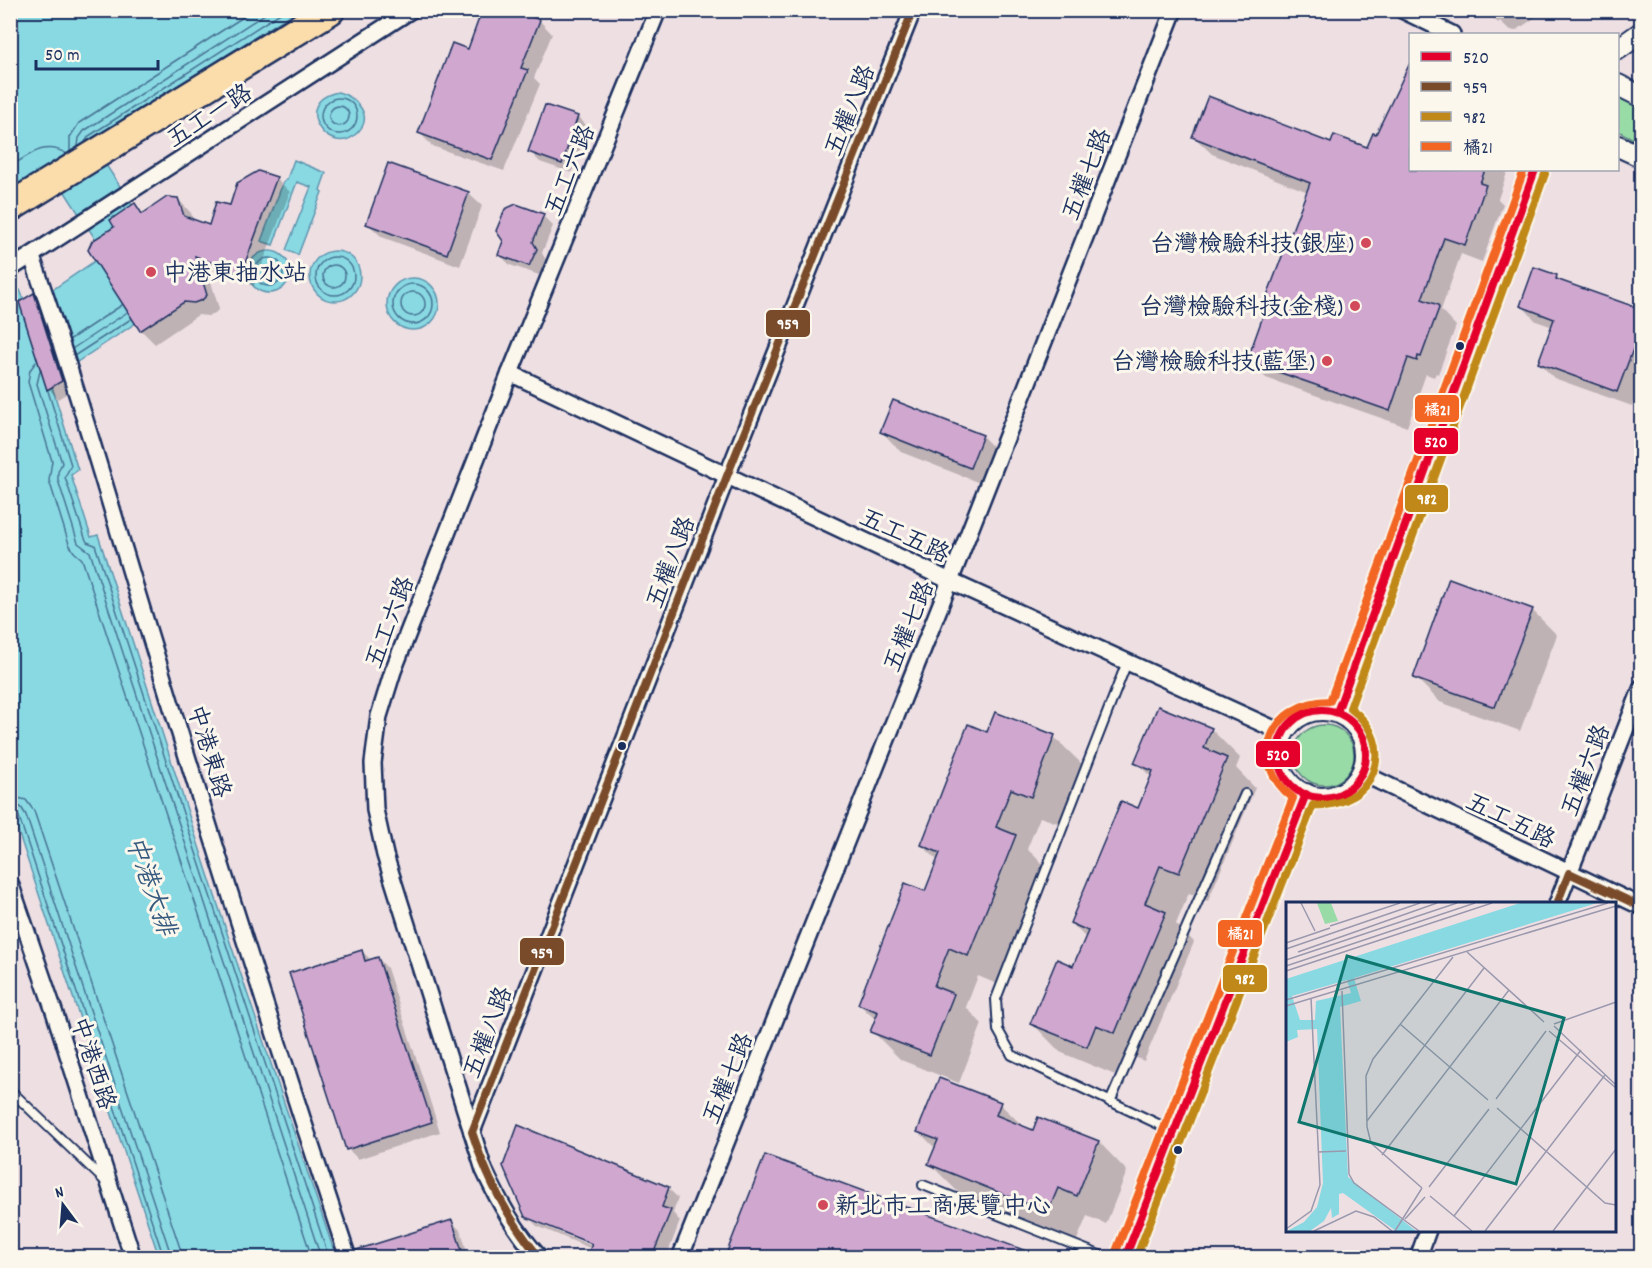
<svg xmlns="http://www.w3.org/2000/svg" width="1652" height="1268" viewBox="0 0 1652 1268" font-family="Dekko,'LXGW WenKai TC',sans-serif">
<rect width="100%" height="100%" fill="#eedfe3"/>
<filter id="ink" filterUnits="userSpaceOnUse"><feTurbulence type="fractalNoise" baseFrequency=".0167" numOctaves="2"/><feDisplacementMap in="SourceGraphic" scale="12" xChannelSelector="R" yChannelSelector="G"/><feConvolveMatrix kernelMatrix="1 2 1 2 8 2 1 2 1" color-interpolation-filters="sRGB"/></filter>
<g filter="url(#ink)">
<g fill="#98dba6" stroke="#5a8582" stroke-width="1.5">
<path d="M1618,98h6l17,9v36l-23,-12z"/>
<circle cx="1324" cy="755" r="30"/>
</g>
<g fill="#89d9e3" stroke="#5d95ae" stroke-width="1.5">
<path d="M21,10l275,1 -205,131 96,147 -137,91 28,90 -7,5 20,62 7,-2 131,404 107,318h-177l-148,-447 -1,-514 10,-6 7,17 78,-53 -55,-85 -39,25v-176z"/>
<path d="M338,92c18,5 37,24 19,41 -27,28 -69,-31 -19,-41z"/>
<path d="M294,160l32,13 -6,17 2,2 -24,63 -12,-5 25,-63 -14,-5 -24,63 -12,-4 22,-58 4,-4z"/>
<circle cx="335" cy="276" r="25"/>
<circle cx="269" cy="272" r="21"/>
<circle cx="413" cy="304" r="26"/>
</g>
<g fill="#0003">
<path d="M508,10l32,11 12,13 -18,44 6,6 -36,87 -72,-25 -12,-13 49,-82z"/>
<path d="M1486,10h61l-32,21 -7,-2 -8,-8 -2,2z"/>
<path d="M1410,67v103h98l-10,29 5,5 -21,58 -21,-8 -20,56 15,16 -18,48 -2,-1 -2,4 -8,-3 -19,53 -141,-49 -17,-17 59,-169 -96,-38 -18,-17 174,12 9,-13z"/>
<path d="M546,107l32,10 10,10 -16,46 -32,-11 -10,-10z"/>
<path d="M276,178l14,14 -36,94 -47,-18 12,41 -4,4 -7,3 -10,-1 -43,29 -14,-14 -52,-80 27,-23 18,-22 10,9 34,-15 13,14 3,8 16,6 21,-20z"/>
<path d="M468,193l14,13 -22,60 -78,-29 -14,-13z"/>
<path d="M543,216l10,10 -11,27 4,7 -7,15 -29,-10 -10,-10 5,-14z"/>
<path d="M1556,276l6,6 80,29v70l-10,25 -78,-28 -15,-15 14,-36 -17,-6 -14,-15z"/>
<path d="M34,295l9,9 28,87 -13,8 -9,-10z"/>
<path d="M882,432l100,4 20,20 -12,31 -89,-35z"/>
<path d="M1532,610l25,25 -37,96 -80,-29 -25,-25z"/>
<path d="M1211,729l29,29 -4,10 19,20 -47,113 -19,-8 -13,31 18,18 -50,119 -19,-8 -10,22 -55,-23 -28,-29 42,-55 12,-30 -15,-15 67,-113 14,-32 -16,-16z"/>
<path d="M988,733l66,4 29,28 -23,59 -20,-7 -13,32 17,16 -47,119 -19,-8 -12,31 16,17 -23,59 -58,-23 -29,-29 4,-11 -17,-16 67,-111 12,-32 -16,-16z"/>
<path d="M362,951l9,9 7,-2 9,10 53,164 -82,27 -10,-10z"/>
<path d="M1000,1104l25,24 9,4 5,-13 60,23 28,29 -21,53 -19,-8 -10,24 -118,-47 -29,-29 6,-15 -17,-17z"/>
<path d="M766,1157l268,98 2,3h-309z"/>
<path d="M668,1188l10,10 -5,15 7,8 -14,37h-77l3,-9 -55,-23 -5,-5 67,28 1,-3 -69,-28v3l-5,-5z"/>
<path d="M452,1222l9,9 8,27h-103l-2,-9z"/>
</g>
<g fill="none" stroke-linecap="round" stroke-linejoin="round">
<g stroke="#477393" stroke-width="1.5">
<circle cx="339" cy="116" r="18"/>
<circle cx="339" cy="116" r="10"/>
<path d="M85,142l4,-6 196,-126"/>
<path d="M78,146l1,-8 5,-7 187,-121"/>
<path d="M70,152v-15l9,-14 175,-113"/>
<path d="M10,167c19,-12 35,-27 57,-13"/>
<circle cx="335" cy="276" r="19"/>
<circle cx="269" cy="272" r="14"/>
<circle cx="334" cy="276" r="11"/>
<circle cx="413" cy="304" r="20"/>
<circle cx="413" cy="304" r="12"/>
<path d="M69,340l53,-35"/>
<path d="M72,349l54,-36"/>
<path d="M74,356l57,-37"/>
<path d="M36,362l-6,8 -2,12 24,79 -3,19 20,64 5,8 8,7 230,699"/>
<path d="M40,371l-3,13 25,79 -4,9v8l20,63 12,9 231,706"/>
<path d="M48,391l23,74 -6,12 20,61 2,4 8,3 234,713"/>
<path d="M10,796l16,4 8,11 146,437 1,10"/>
<path d="M10,805l11,2 5,8 146,443"/>
<path d="M10,812l6,1 3,4 145,441"/>
</g>
</g>
<g fill="#d0a8cf" stroke="#1b2f5e" stroke-width="1.5">
<path d="M482,10h31l27,10 -19,48 7,2 -36,90 -74,-27 34,-90 16,6z"/>
<path d="M1410,63v107h75l-5,13 6,2 -21,60 -21,-7 -22,61 16,6 1,3 -18,49 -3,-1 -1,5 -9,-3 -18,53 -143,-50 21,-59 -3,-1 45,-118 -118,-46 16,-41 123,47 3,-8 33,12 6,-14 3,1z"/>
<path d="M545,105l33,11 -16,48 -34,-12z"/>
<path d="M388,163l81,29 -22,62 -81,-30z"/>
<path d="M258,171l19,6 -36,97 -46,-18 12,39 -5,5 -8,3 -10,-1 -44,29 -52,-81 4,-9 22,-14 -4,-7 25,-17 7,11 25,-17 11,1 6,18 25,9 7,-23 14,3 7,-22z"/>
<path d="M516,204l28,10 -11,28 4,7 -8,17 -31,-11 5,-14 -7,-10 9,-22z"/>
<path d="M1534,267l23,8 -1,4 85,30v24l-4,11h-2l-18,48 -79,-29 16,-44 -34,-13z"/>
<path d="M34,293l28,88 -15,9 -28,-88z"/>
<path d="M893,400l90,35 -13,33 -90,-36z"/>
<path d="M1449,578l84,31 -38,98 -82,-29z"/>
<path d="M1158,706l54,22 -8,20 23,10 -48,115 -19,-7 -15,37 21,9 -51,121 -19,-8 -9,22 -57,-23 27,-65 16,7 15,-35 -18,-8 51,-122 17,7 15,-37 -19,-8z"/>
<path d="M995,712l60,23 -24,62 -20,-8 -15,38 20,8 -48,121 -19,-8 -15,38 20,8 -24,61 -60,-23 8,-20 -20,-8 47,-121 20,8 15,-38 -19,-8 47,-121 19,8z"/>
<path d="M362,950l3,11 13,-4 54,165 -86,28 -57,-177z"/>
<path d="M939,1078l62,24 -5,13 37,15 5,-13 61,24 -22,55 -19,-8 -10,24 -120,-48 10,-24 -21,-8z"/>
<path d="M518,1125l151,62 -7,20 9,3 -19,47h-65l5,-13 -67,-27 -22,-51z"/>
<path d="M765,1155l275,101v1h-315z"/>
<path d="M452,1220l12,37h-107l-1,-7z"/>
</g>
<g fill="none" stroke-linecap="round" stroke-linejoin="round">
<g stroke="#1b2f5e" stroke-width="12">
<g id="service">
<path d="M1127,662l-131,337 2,31 14,25 161,76"/>
<path d="M10,1090l94,90"/>
<path d="M1110,1102l135,-308"/>
<path d="M923,1185l184,73"/>
</g>
</g>
<g stroke="#1b2f5e" stroke-width="20">
<g id="minor">
<path d="M1402,10l50,24"/>
<path d="M32,257c44,126 80,254 119,382 63,207 129,414 197,619"/>
<path d="M10,269l401,-259"/>
<path d="M510,373l440,208 333,152"/>
<path d="M1362,773l280,134"/>
<path d="M10,883l44,128 79,247"/>
<path d="M1557,904l85,-217"/>
<path d="M472,1132l255,-656 186,-466"/>
<path d="M540,1258c-25,-27 -41,-56 -56,-88l-99,-315 -10,-45 -2,-47 6,-47 14,-45 117,-298 148,-363"/>
<path d="M680,1258l270,-677 224,-571"/>
<path d="M1418,1258l10,-28"/>
</g>
</g>
<g stroke="#1b2f5e" stroke-width="24">
<g id="tertiary">
<path d="M1618,49l24,-17"/>
<path d="M1618,85l24,12"/>
<path d="M1618,146l24,11"/>
<circle cx="1322" cy="754" r="44"/>
<path d="M1337,712l198,-542"/>
<path d="M1125,1258l181,-464"/>
</g>
</g>
<g stroke="#1b2f5e" stroke-width="33">
<path id="motorway" d="M10,207l320,-197"/>
</g>
<use href="#service" stroke="#fbf7ec" stroke-width="8"/>
<use href="#minor" stroke="#fbf7ec" stroke-width="15"/>
<use href="#tertiary" stroke="#fbf7ec" stroke-width="20"/>
<use href="#motorway" stroke="#fbdcab" stroke-width="28"/>
<g stroke="#fbf7ec" stroke-width="12">
<g id="bus-1">
<circle cx="1322" cy="754" r="44"/>
<path d="M1337,712l198,-542"/>
<path d="M1125,1258l181,-464"/>
</g>
</g>
<g stroke="#fbf7ec" stroke-width="12">
<g id="bus-2">
<path d="M1557,904l12,-31 73,34"/>
<path d="M540,1258c-32,-38 -53,-79 -68,-126l255,-656 186,-466"/>
</g>
</g>
<g stroke="#fbf7ec" stroke-width="12">
<path id="bus-3" d="M1136,1258l177,-453c61,4 87,-60 37,-97l195,-534"/>
</g>
<g stroke="#fbf7ec" stroke-width="12">
<path id="bus-4" d="M1115,1254l178,-456c-48,-37 -21,-97 37,-97l194,-531"/>
</g>
<use href="#bus-1" stroke="#e4002b" stroke-width="8"/>
<use href="#bus-2" stroke="#7a4b2a" stroke-width="8"/>
<use href="#bus-3" stroke="#c08818" stroke-width="8"/>
<use href="#bus-4" stroke="#f26522" stroke-width="8"/>
</g>
</g>
<g fill="#d1495b" stroke="#fbf7ec" stroke-width="2">
<circle cx="1366" cy="243" r="6"/>
<circle cx="151" cy="272" r="6"/>
<circle cx="1355" cy="306" r="6"/>
<circle cx="1327" cy="361" r="6"/>
<circle cx="823" cy="1205" r="6"/>
</g>
<g fill="#1b2f5e" stroke="#fbf7ec" stroke-width="2">
<circle cx="1460" cy="346" r="5"/>
<circle cx="622" cy="746" r="5"/>
<circle cx="1178" cy="1150" r="5"/>
</g>
<g text-anchor="middle" stroke-width="6" stroke-linejoin="round" paint-order="stroke">
<g font-size="24" fill="#1b2f5e" stroke="#fbf7ec">
<text transform="translate(849 110) rotate(-68)" y="8">五權八路</text>
<text transform="translate(209 115) rotate(-33)" y="8">五工一路</text>
<text transform="translate(569 170) rotate(-68)" y="8">五工六路</text>
<text transform="translate(1086 174) rotate(-69)" y="8">五權七路</text>
<text transform="translate(905 535) rotate(25)" y="8">五工五路</text>
<text transform="translate(670 562) rotate(-69)" y="8">五權八路</text>
<text transform="translate(389 622) rotate(-69)" y="8">五工六路</text>
<text transform="translate(908 626) rotate(-68)" y="8">五權七路</text>
<text transform="translate(210 751) rotate(73)" y="8">中港東路</text>
<text transform="translate(1585 770) rotate(-69)" y="8">五權六路</text>
<text transform="translate(1511 820) rotate(26)" y="8">五工五路</text>
<text transform="translate(487 1032) rotate(-69)" y="8">五權八路</text>
<text transform="translate(94 1063) rotate(72)" y="8">中港西路</text>
<text transform="translate(727 1078) rotate(-68)" y="8">五權七路</text>
</g>
<g font-size="24" fill="#1b2f5e" stroke="#fbf7ec" text-anchor="end">
<text x="1354" y="251">台灣檢驗科技(銀座)</text>
<text x="163" y="280" text-anchor="start">中港東抽水站</text>
<text x="1343" y="314">台灣檢驗科技(金棧)</text>
<text x="1315" y="369">台灣檢驗科技(藍堡)</text>
<text x="835" y="1213" text-anchor="start">新北市工商展覽中心</text>
</g>
<g font-size="26" font-style="italic" fill="#365a7f" stroke="#fbf7ec">
<text transform="translate(152 885) rotate(71)" y="9">中港大排</text>
</g>
</g>
<g transform="translate(1286 902)">
<rect width="330" height="330" fill="#eedfe3"/>
<path d="M31,1h14l7,18 -13,3z" fill="#98dba6"/>
<path d="M234,1h77l-243,75 7,23 -21,6 8,170 68,54h-20l-53,-38 -4,1v20l-7,4 -1,-10 -7,13 -14,10h-23l17,-9 13,-15 6,-24 -6,-154 -20,1 1,7 -12,5v-63zM61,78l4,13 -35,8 -1,19h-15l-8,-24z" fill="#89d9e3" fill-rule="evenodd"/>
<path fill="none" stroke="#9a99ae" stroke-width="1.5" d="M15,1l14,28M44,24l70,-23M0,41l44,-15M0,47l134,-46M12,50l139,-49M181,50l77,70M0,58l171,-57M0,64l189,-63M0,69l206,-68M56,89l7,183 5,9 65,48M0,98l322,-97M0,104l330,-100M114,122l88,76M268,122l62,-22M268,124l62,59M263,129l67,57M210,197l50,-68M211,206l108,95 11,2M81,219l117,-153M32,250l28,-1M96,253l127,-165M143,285l60,-78M136,286l-51,-45 -4,-16 -1,-51 7,-17 80,-102M144,294l42,35M168,314l127,-166M119,317l20,-22M0,327l25,-18 9,-26 -9,-187M28,329l42,-20 18,6 18,14M109,329l27,-43M199,329l120,-156M267,329l63,-82"/>
<path fill="#0f766e" fill-opacity="0.15" stroke="#0f766e" stroke-width="3" d="M61,54l217,62 -48,166 -217,-62z"/>
<rect width="330" height="330" fill="none" stroke="#1b2f5e" stroke-width="3"/>
</g>
<g stroke="#fbf7ec" stroke-width="2">
<rect x="765" y="309" width="46" height="29" rx="6" fill="#7a4b2a"/>
<rect x="1414" y="394" width="46" height="29" rx="6" fill="#f26522"/>
<rect x="1413" y="427" width="46" height="28" rx="6" fill="#e4002b"/>
<rect x="1404" y="484" width="45" height="29" rx="6" fill="#c08818"/>
<rect x="1255" y="740" width="46" height="28" rx="6" fill="#e4002b"/>
<rect x="1217" y="919" width="46" height="29" rx="6" fill="#f26522"/>
<rect x="519" y="937" width="46" height="29" rx="6" fill="#7a4b2a"/>
<rect x="1222" y="964" width="46" height="29" rx="6" fill="#c08818"/>
</g>
<g font-size="16" text-anchor="middle" font-weight="bold" fill="#fff">
<text x="788" y="329">959</text>
<text x="1437" y="415">橘21</text>
<text x="1436" y="447">520</text>
<text x="1427" y="504">982</text>
<text x="1278" y="760">520</text>
<text x="1240" y="939">橘21</text>
<text x="542" y="958">959</text>
<text x="1245" y="984">982</text>
</g>
<rect width="1652" height="1268" fill="none" stroke="#fbf7ec" stroke-width="36"/>
<rect x="18" y="18" width="1616" height="1232" fill="none" stroke="#1b2f5e" stroke-width="2" filter="url(#ink)"/>
<rect x="1409" y="33" width="210" height="138" fill="#fbf7ec" stroke="#a1a7b3" stroke-width="1.5"/>
<rect x="1421" y="52" width="30" height="9" fill="#e4002b" stroke="#a1a7b3" stroke-width="1.5"/>
<text x="1463" y="63" font-size="18" fill="#1b2f5e">520</text>
<rect x="1421" y="82" width="30" height="9" fill="#7a4b2a" stroke="#a1a7b3" stroke-width="1.5"/>
<text x="1463" y="93" font-size="18" fill="#1b2f5e">959</text>
<rect x="1421" y="112" width="30" height="9" fill="#c08818" stroke="#a1a7b3" stroke-width="1.5"/>
<text x="1463" y="123" font-size="18" fill="#1b2f5e">982</text>
<rect x="1421" y="142" width="30" height="9" fill="#f26522" stroke="#a1a7b3" stroke-width="1.5"/>
<text x="1463" y="153" font-size="18" fill="#1b2f5e">橘21</text>
<g transform="translate(63 1205) rotate(344)" stroke="#fbf7ec" stroke-width="4.5" paint-order="stroke">
<path d="M0-4.5L10 22L0 15L-10 22Z" fill="#1b2f5e"/>
<text y="-9" font-size="16" font-weight="bold" text-anchor="middle" fill="#1b2f5e">N</text>
</g>
<path d="M36 60v9h122v-9" fill="none" stroke="#1b2f5e" stroke-width="3"/>
<text x="45" y="60" font-size="18" fill="#1b2f5e" stroke="#fbf7ec" stroke-width="4.5" paint-order="stroke">50 m</text>
</svg>
